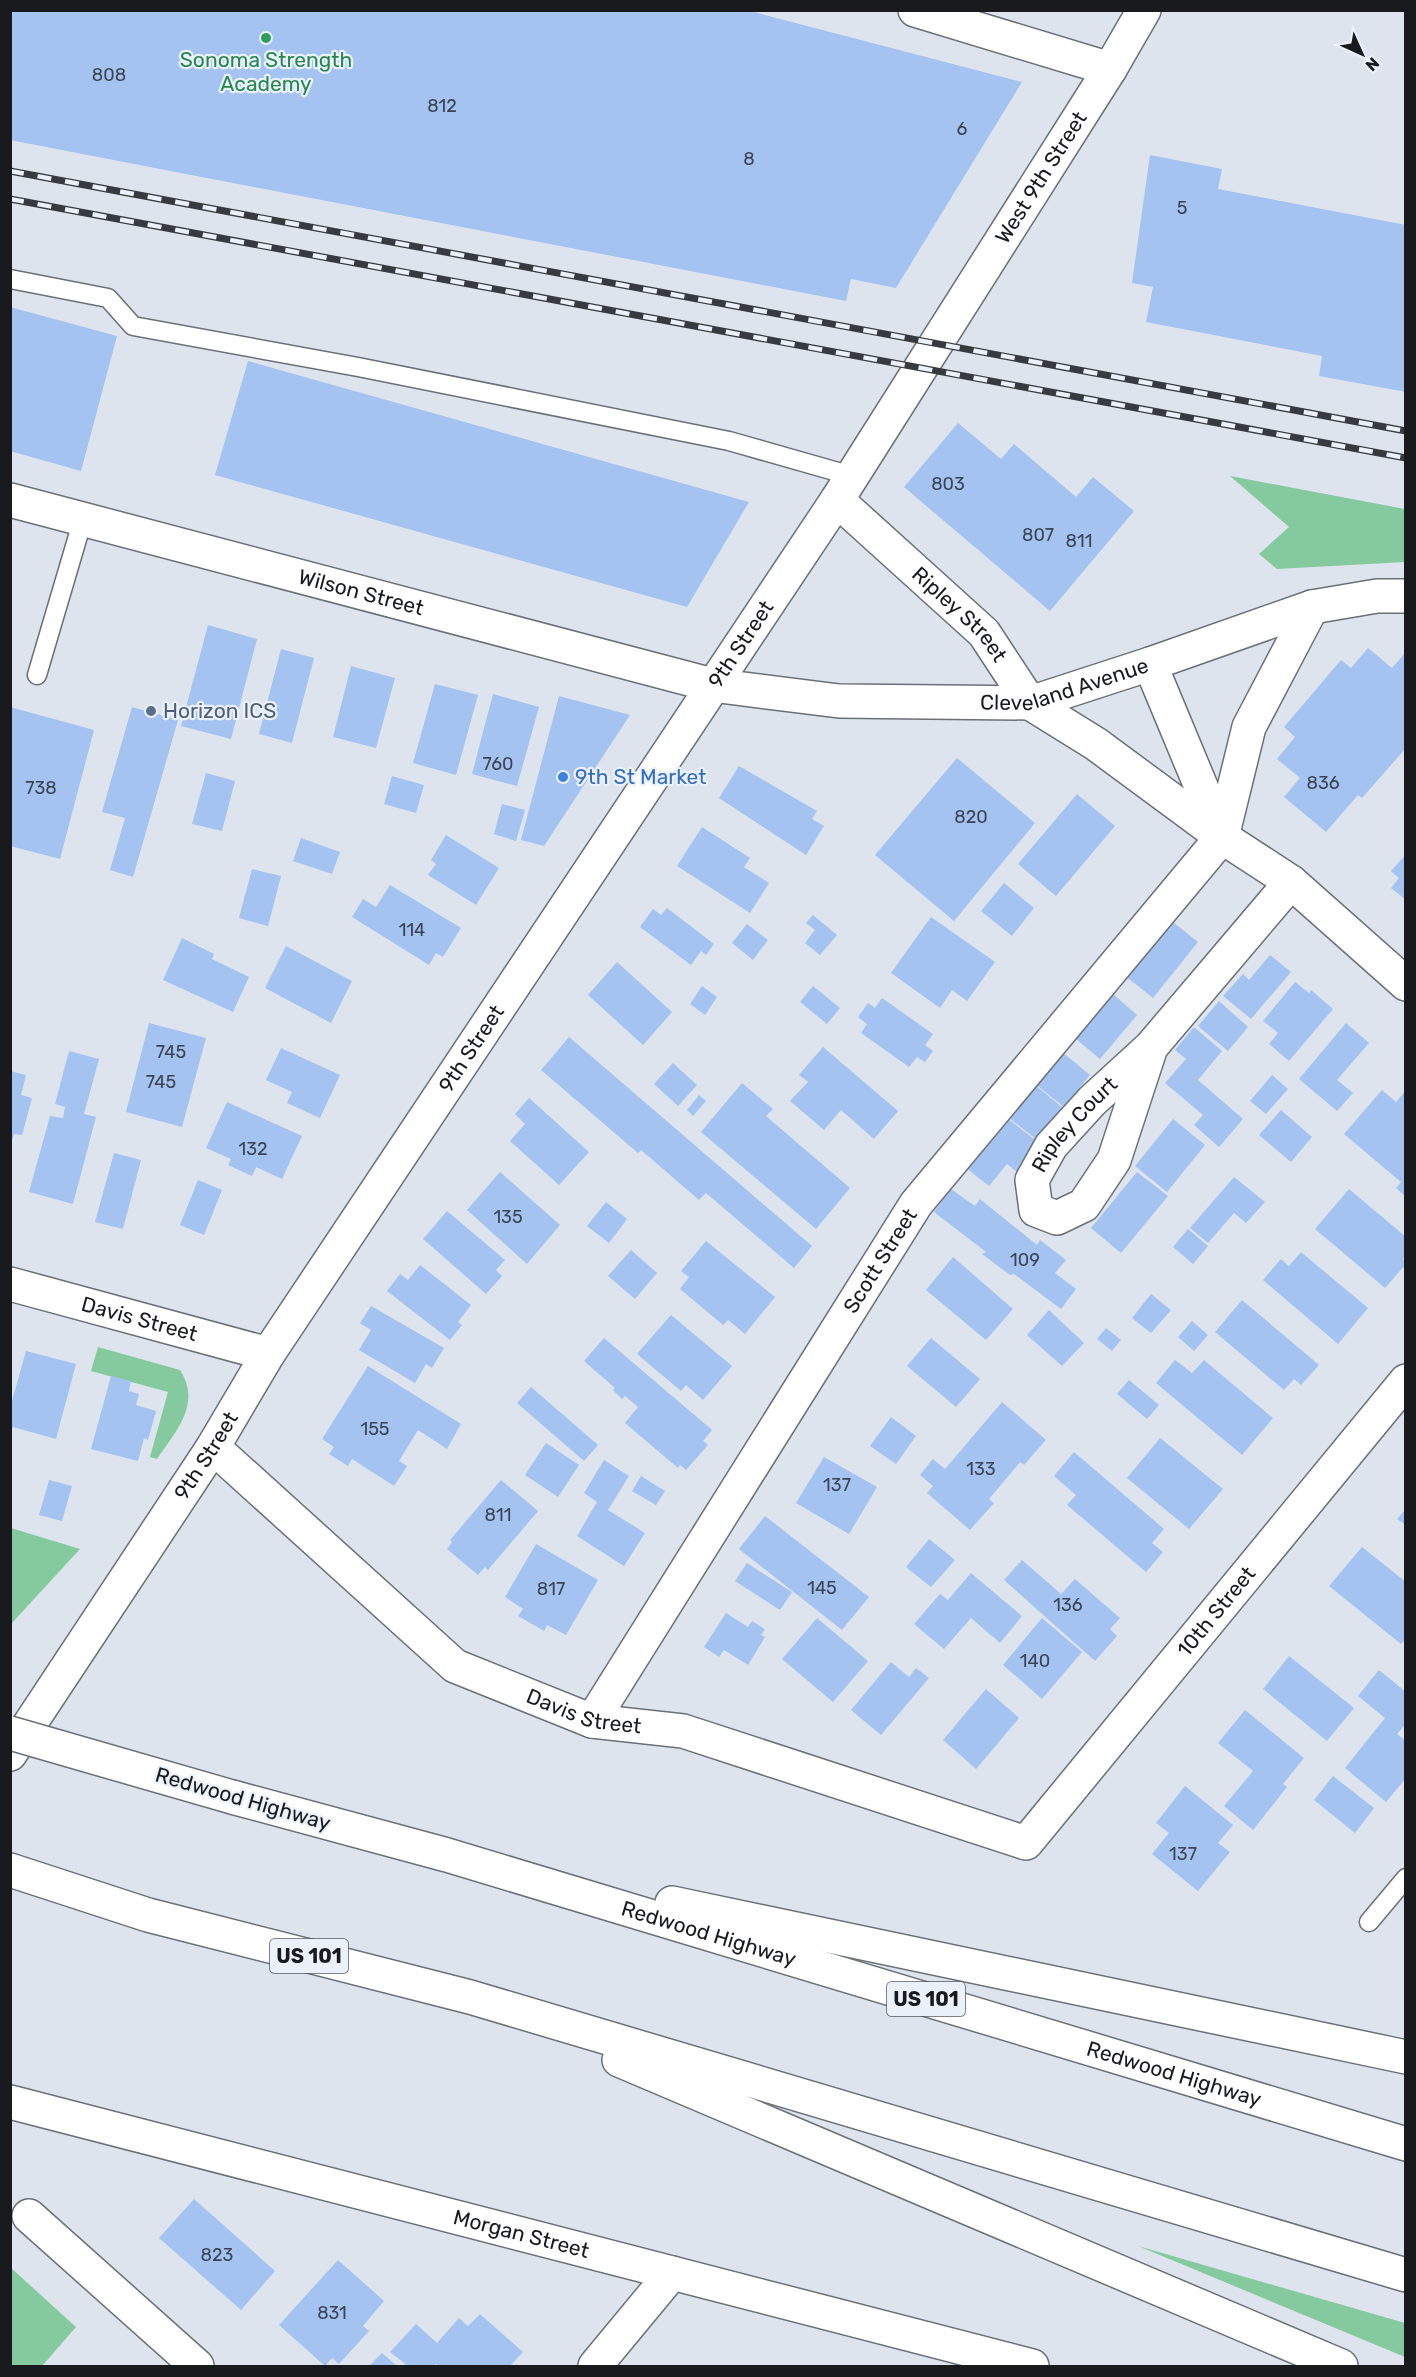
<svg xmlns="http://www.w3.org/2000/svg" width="1416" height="2377" viewBox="0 0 1416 2377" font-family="Rubik,sans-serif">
<rect width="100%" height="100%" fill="#dde4ed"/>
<g fill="#85ca9e">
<path d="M1230,476l175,33v53l-128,7 -18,-15 30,-27z"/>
<path d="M98,1347l82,23c22,34 -4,61 -23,89l-7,-2 18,-65 -77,-21z"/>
<path d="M11,1528l69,21 -69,75 -1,-96z"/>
<path d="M1138,2246l267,77v34z"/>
<path d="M10,2267l66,60 -34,39h-31z"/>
</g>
<g fill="#a5c3f1">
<path d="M10,10h736l276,72 -126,206 -45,-9 -5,22 -836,-161z"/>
<path d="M1150,155l72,14 -4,20 188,36v167l-87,-16 3,-20 -176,-34 7,-35 -21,-4z"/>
<path d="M10,307l107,29 -36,135 -71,-20z"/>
<path d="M248,361l501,141 -62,105 -472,-132z"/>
<path d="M958,423l43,36 13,-15 62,53 17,-20 41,34 -84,100 -146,-124z"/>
<path d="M208,625l49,14 -26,100 -50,-13z"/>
<path d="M1368,648l24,20 14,-16v96l-44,50 -4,-3 -32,37 -42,-35 16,-19 -23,-19 18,-22 -11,-10 57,-67 10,8z"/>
<path d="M281,649l33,9 -22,85 -33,-9z"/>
<path d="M351,666l44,12 -19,70 -43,-11z"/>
<path d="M435,684l43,11 -22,80 -43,-12z"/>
<path d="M493,694l46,13 -22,79 -45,-12z"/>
<path d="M559,696l71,19 -86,131 -23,-6z"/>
<path d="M10,707l84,23 -34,129 -50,-13z"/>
<path d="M132,707l46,13 -45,157 -23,-7 15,-52 -23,-6z"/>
<path d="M957,758l78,65 -81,98 -79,-66z"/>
<path d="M739,766l78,45 -5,8 12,7 -18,29 -87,-57z"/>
<path d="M206,773l29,8 -13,50 -30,-7z"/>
<path d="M392,776l32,9 -8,28 -32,-9z"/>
<path d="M1077,794l38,32 -59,70 -38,-32z"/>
<path d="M502,804l23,6 -9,31 -22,-7z"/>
<path d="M702,827l48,31 -6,9 25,16 -19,30 -73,-47z"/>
<path d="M446,835l53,33 -23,37 -48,-30 8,-11 -5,-4z"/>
<path d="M301,838l39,14 -8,22 -39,-13z"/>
<path d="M1406,854v46l-15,-12 8,-10 -8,-7z"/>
<path d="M252,869l29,7 -13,50 -29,-8z"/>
<path d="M1004,883l30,25 -22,28 -31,-25z"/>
<path d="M390,885l71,43 -18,29 -7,-4 -7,12 -77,-48 11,-18 13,8z"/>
<path d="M667,908l47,36 -8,11 -5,-4 -10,14 -51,-38 13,-18 8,6z"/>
<path d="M813,915l24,20 -17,20 -15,-12 10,-13 -9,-7z"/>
<path d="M931,917l64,45 -28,39 -15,-11 -12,18 -49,-35z"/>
<path d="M1169,919l29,23 -45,56 -29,-23z"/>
<path d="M747,924l21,16 -15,20 -21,-17z"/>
<path d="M182,938l32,16 -2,5 37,18 -16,35 -70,-32z"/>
<path d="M286,946l66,35 -21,42 -66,-35z"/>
<path d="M1270,955l21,17 -40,47 -28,-23 20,-22 6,6z"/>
<path d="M617,962l55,50 -29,33 -55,-50z"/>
<path d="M1295,982l14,11 2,-3 22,19 -44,52 -20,-17 9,-11 -15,-12z"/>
<path d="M702,986l15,11 -12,18 -15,-11z"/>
<path d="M813,986l27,22 -13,16 -27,-22z"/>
<path d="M1113,994l24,21 -37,44 -25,-21z"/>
<path d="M882,998l51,36 -8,11 8,6 -8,11 -8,-5 -8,10 -48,-34 6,-9 -9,-7 10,-14 7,5z"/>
<path d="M1219,1001l29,26 -20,24 -30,-25z"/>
<path d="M149,1023l57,15 -24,89 -56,-15z"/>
<path d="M1346,1023l23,20 -32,37 16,13 -16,18 -38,-32z"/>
<path d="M1194,1027l28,24 -24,29 45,39 -24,28 -25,-22 9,-10 -38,-32 21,-24 -11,-9z"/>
<path d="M569,1037l243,209 -18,22 -88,-75 -7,7 -58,-50 -3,3 -97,-83z"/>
<path d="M823,1047l75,64 -24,28 -33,-29 -17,20 -34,-29 18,-19 -9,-7z"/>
<path d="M281,1048l59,27 -20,43 -33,-15 5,-11 -26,-12z"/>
<path d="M69,1051l30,8 -15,55 12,3 -23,87 -44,-12 21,-76 13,2 2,-11 -10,-3z"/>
<path d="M1062,1052l28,23 -26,32 -29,-23z"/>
<path d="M673,1063l24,22 -19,21 -24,-22z"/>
<path d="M10,1071l16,4 -5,20 11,3 -10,37 -8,-1 -3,9z"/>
<path d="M1272,1075l16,14 -22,25 -16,-13z"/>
<path d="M742,1083l31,26 -7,7 84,72 -34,41 -115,-97z"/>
<path d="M1035,1085l28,23 -26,32 -29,-23z"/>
<path d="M1382,1090l14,12 10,-12v107l-10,-9 5,-6 -57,-48z"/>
<path d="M699,1095l7,6 -13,15 -6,-6z"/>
<path d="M529,1098l60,54 -30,33 -49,-44 15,-17 -10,-10z"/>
<path d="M227,1102l75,34 -20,43 -26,-12 -4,9 -24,-11 3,-6 -25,-11z"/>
<path d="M1281,1110l31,27 -21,25 -32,-27z"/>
<path d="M1007,1118l32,25 -22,29 -10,-8 -18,22 -23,-18z"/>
<path d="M1173,1119l32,26 -38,47 -32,-26z"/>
<path d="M114,1153l27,7 -18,69 -28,-7z"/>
<path d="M500,1172l60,53 -33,39 -60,-54z"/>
<path d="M1137,1172l31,24 -47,57 -30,-25z"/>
<path d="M1234,1177l31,25 -19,21 -12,-10 -26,30 -18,-15z"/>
<path d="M198,1180l24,10 -18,45 -24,-10z"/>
<path d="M951,1189l24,17 5,-7 57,46 3,-5 26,20 -11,13 21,16 -15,20 -47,-35 -4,1 -28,-21 4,-2 -52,-40z"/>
<path d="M1349,1189l57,48v18l-3,4 3,5 -21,24 -70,-59z"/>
<path d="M606,1202l21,17 -18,24 -22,-17z"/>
<path d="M447,1211l58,49 -9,10 6,6 -16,18 -63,-55z"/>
<path d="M1188,1229l20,17 -15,18 -20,-17z"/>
<path d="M706,1241l69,56 -30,37 -17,-14 -5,5 -43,-36 9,-12 -8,-6z"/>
<path d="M631,1250l26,23 -22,26 -27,-23z"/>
<path d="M1301,1252l67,56 -30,36 -75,-64 18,-21 8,7z"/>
<path d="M953,1257l60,52 -27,31 -60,-50z"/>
<path d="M420,1265l51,40 -13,17 4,3 -12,15 -63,-49 13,-17 8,6z"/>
<path d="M1151,1294l20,16 -20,23 -19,-15z"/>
<path d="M1242,1300l77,65 -18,20 -7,-6 -10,11 -69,-58z"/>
<path d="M371,1306l73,42 -12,20 -6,-4 -11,19 -56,-33 12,-20 -11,-7z"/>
<path d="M1049,1310l35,33 -22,23 -35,-31z"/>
<path d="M671,1315l61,51 -29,34 -17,-15 -5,6 -44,-37z"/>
<path d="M1192,1321l16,14 -14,16 -16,-14z"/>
<path d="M1106,1328l15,12 -9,11 -15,-12z"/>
<path d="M604,1338l108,92 -9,11 5,4 -22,25 -6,-5 -2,3 -53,-45 13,-16 -13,-11 -3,3 -9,-9 2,-2 -31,-27z"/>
<path d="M931,1338l49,41 -24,28 -49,-41z"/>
<path d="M26,1351l50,13 -20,75 -43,-12 -3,7v-26z"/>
<path d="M1175,1360l17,13 12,-13 69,58 -31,37 -86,-72z"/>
<path d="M368,1366l93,58 -14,25 -29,-19 -19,31 8,5 -13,20 -42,-27 -4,7 -19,-12 5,-7 -12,-8z"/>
<path d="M111,1376l20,5 -2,10 10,3 -3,11 20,6 -8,29 -4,-2 -6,23 -47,-12z"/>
<path d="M1129,1380l30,25 -12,14 -30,-25z"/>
<path d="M531,1387l67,58 -14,16 -67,-58z"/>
<path d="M1002,1402l44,38 -22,25 -4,-3 -31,37 5,4 -24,27 -43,-37 6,-7 -13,-11 13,-16 12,10z"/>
<path d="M891,1417l25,19 -20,28 -26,-18z"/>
<path d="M1160,1438l63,51 -34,40 -62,-51z"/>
<path d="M546,1443l33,22 -21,32 -33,-22z"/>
<path d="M1074,1452l90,77 -12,14 11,9 -17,20 -79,-67 9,-10 -22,-19z"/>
<path d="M824,1457l53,30 -28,47 -53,-31z"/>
<path d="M604,1460l25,16 -21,34 37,23 -21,33 -47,-30 20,-34 -13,-9z"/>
<path d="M641,1476l24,15 -9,14 -24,-14z"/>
<path d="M49,1480l23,6 -10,35 -23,-6z"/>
<path d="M501,1480l37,31 -50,59 -3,-3 -7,8 -31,-26 5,-7 -2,-2z"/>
<path d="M1406,1509v16l-9,-6z"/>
<path d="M765,1516l104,81 -27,33 -103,-81z"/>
<path d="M929,1539l26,21 -24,27 -25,-20z"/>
<path d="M536,1544l62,36 -32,55 -19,-10 -3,6 -26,-15 5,-7 -18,-12z"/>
<path d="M1362,1547l44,35v57l-5,5 -72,-58z"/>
<path d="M1022,1560l39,34 14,-15 45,39 -10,11 7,7 -22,25 -91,-81z"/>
<path d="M747,1563l45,29 -12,18 -45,-29z"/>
<path d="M971,1573l51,43 -22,27 -29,-25 -27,31 -30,-25 26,-30 8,6z"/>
<path d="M726,1613l22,14 4,-6 13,8 -4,6 4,2 -17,28 -24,-15 -5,7 -15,-10z"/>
<path d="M817,1618l51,43 -35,41 -51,-43z"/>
<path d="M1042,1618l40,34 -40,47 -39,-34z"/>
<path d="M1289,1656l65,52 -27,33 -64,-52z"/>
<path d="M891,1662l18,15 7,-9 13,10 -48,57 -30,-25z"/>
<path d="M1379,1670l27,22v32l-9,10 9,7v37l-20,24 -41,-34 40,-50 -27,-22z"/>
<path d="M986,1689l33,29 -43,51 -33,-29z"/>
<path d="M1245,1710l59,48 -21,26 4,3 -34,43 -29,-24 29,-35 -35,-28z"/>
<path d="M1333,1776l41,32 -19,25 -41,-33z"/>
<path d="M1185,1786l48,39 -15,18 12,9 -32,39 -46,-37 17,-21 -13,-10z"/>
<path d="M194,2199l81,72 -34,39 -82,-72z"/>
<path d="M338,2260l46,41 -21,25 6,5 -30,33 -7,-6 -7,8 -46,-41z"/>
<path d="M480,2314l43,38 -13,14h-70l-4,-2 -2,2h-26l-18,-14 26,-28 21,19 22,-25 9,8z"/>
<path d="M382,2353l15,13h-28z"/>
</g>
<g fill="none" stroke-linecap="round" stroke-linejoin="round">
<g stroke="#6a7078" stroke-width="21">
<g id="lane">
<path d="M10,279l98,19 25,28 225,41 371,74 123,35"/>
<path d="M37,675l46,-156"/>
<path d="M1369,1922l37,-44"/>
</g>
</g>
<g stroke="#6a7078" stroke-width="36">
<g id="street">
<path d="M915,10l195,59"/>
<path id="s1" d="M10,500l702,185"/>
<path id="s2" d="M837,500l147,133 46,70 66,41 126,93 69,45 115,102"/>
<path d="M1150,664l72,173"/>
<path id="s3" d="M1151,1047l-37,113 -30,45 -27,13 -21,-8 -4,-30 19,-34 41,-45 59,-54 140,-165"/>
<path id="s4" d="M213,1447l242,219 137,55 91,10 343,112 380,-462"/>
<path id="s5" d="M592,1721l324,-517 306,-367 27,-110 63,-120"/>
<path id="s6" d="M10,2102l1022,264"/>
<path d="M29,2216l168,150"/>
<path d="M595,2366l77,-93"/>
</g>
</g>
<g stroke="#6a7078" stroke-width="36">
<g id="secondary">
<path id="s7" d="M712,685l127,16 191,2 120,-39 162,-57 65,-11h29"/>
<path id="s8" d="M10,1284l258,70"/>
<path id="s9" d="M10,1754l203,-307 55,-93 569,-854 273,-431 34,-59"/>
</g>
</g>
<g stroke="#6a7078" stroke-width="36">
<g id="highway">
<path id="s10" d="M232,1797l215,58 959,289"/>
<path d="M10,1870l138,45 322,82 936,278"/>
<path d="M672,1903l734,154"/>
<path d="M619,2060l722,306"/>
</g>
</g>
<use href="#lane" stroke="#fff" stroke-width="18"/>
<use href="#street" stroke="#fff" stroke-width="33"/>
<use href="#secondary" stroke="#fff" stroke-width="33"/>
<use href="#highway" stroke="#fff" stroke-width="33"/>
<g stroke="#373a3e" stroke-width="7">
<g id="rail">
<path d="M10,171l1396,260"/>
<path d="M10,199l1396,259"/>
</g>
</g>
<use href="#rail" stroke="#eaf1fb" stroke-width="4.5" stroke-dasharray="14" stroke-linecap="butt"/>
<g stroke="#6a7078" stroke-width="36" stroke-linecap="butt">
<path id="highway-bridge" d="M10,1733l222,64"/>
</g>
<use href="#highway-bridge" stroke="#fff" stroke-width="33"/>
</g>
<circle fill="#2e9e5b" stroke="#eaf1fb" stroke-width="2" cx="266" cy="38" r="6"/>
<circle fill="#5c6f8a" stroke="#eaf1fb" stroke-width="2" cx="151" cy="711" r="6"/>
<circle fill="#3f7fe0" stroke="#eaf1fb" stroke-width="2" cx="563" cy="777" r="6"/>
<g text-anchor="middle" stroke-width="4.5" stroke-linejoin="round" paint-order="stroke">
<g font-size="18" fill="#3b4453">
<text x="109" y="81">808</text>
<text x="442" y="112">812</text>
<text x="962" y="135">6</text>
<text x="749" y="165">8</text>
<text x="1182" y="214">5</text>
<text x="948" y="490">803</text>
<text x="1038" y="541">807</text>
<text x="1079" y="547">811</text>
<text x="498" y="770">760</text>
<text x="1323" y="789">836</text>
<text x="41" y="794">738</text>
<text x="971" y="823">820</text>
<text x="412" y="936">114</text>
<text x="171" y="1058">745</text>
<text x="161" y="1088">745</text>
<text x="253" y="1155">132</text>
<text x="508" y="1223">135</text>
<text x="1025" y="1266">109</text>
<text x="375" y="1435">155</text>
<text x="981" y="1475">133</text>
<text x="837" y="1491">137</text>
<text x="498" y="1521">811</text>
<text x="822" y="1594">145</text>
<text x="551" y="1595">817</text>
<text x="1068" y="1611">136</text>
<text x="1035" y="1667">140</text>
<text x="1183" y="1860">137</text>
<text x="217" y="2261">823</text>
<text x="332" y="2319">831</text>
</g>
<g fill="#eaf1fb" stroke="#575a60" stroke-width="1.5">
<rect x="270" y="1939" width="78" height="34" rx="4.5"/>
<rect x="887" y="1982" width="78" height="34" rx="4.5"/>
</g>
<g font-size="20" font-weight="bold" fill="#181a1e">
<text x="309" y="1963">US 101</text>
<text x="926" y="2006">US 101</text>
</g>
<g font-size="21" fill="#27864d" stroke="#eaf1fb">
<text x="266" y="67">Sonoma Strength<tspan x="266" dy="24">Academy</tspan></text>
</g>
<g font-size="21" fill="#181a1e" stroke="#eaf1fb">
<text dy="7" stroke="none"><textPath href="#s9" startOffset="1884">West 9th Street</textPath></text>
<text dy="7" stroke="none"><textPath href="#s1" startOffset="363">Wilson Street</textPath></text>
<text dy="7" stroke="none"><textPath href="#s2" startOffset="168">Ripley Street</textPath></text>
<text dy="7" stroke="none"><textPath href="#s9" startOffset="1329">9th Street</textPath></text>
<text dy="7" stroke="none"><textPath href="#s7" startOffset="356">Cleveland Avenue</textPath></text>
<text dy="7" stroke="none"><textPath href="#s9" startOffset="843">9th Street</textPath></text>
<text dy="7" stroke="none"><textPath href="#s3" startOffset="326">Ripley Court</textPath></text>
<text dy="7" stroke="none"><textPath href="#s5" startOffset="543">Scott Street</textPath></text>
<text dy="7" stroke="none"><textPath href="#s8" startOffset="134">Davis Street</textPath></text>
<text dy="7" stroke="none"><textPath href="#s9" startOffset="357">9th Street</textPath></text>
<text dy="7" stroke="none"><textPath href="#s4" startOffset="1226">10th Street</textPath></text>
<text dy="7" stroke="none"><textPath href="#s4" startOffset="464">Davis Street</textPath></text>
<text transform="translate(243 1799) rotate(16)" y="7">Redwood Highway</text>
<text dy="7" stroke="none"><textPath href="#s10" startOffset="496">Redwood Highway</textPath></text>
<text dy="7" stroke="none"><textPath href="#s10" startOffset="982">Redwood Highway</textPath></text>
<text dy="7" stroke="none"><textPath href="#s6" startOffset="528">Morgan Street</textPath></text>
</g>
<g font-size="21" fill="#4e5e75" stroke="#eaf1fb" text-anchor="start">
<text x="163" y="718">Horizon ICS</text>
</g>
<g font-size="21" fill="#366cbe" stroke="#eaf1fb" text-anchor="start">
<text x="575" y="784">9th St Market</text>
</g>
</g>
<rect width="1416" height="2377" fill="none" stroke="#181a1e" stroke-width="24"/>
<g transform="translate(1362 54) rotate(135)" stroke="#eaf1fb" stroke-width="4.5" paint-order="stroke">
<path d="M0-4.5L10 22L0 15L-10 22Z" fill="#181a1e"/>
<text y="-9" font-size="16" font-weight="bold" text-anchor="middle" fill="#181a1e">N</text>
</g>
</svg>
